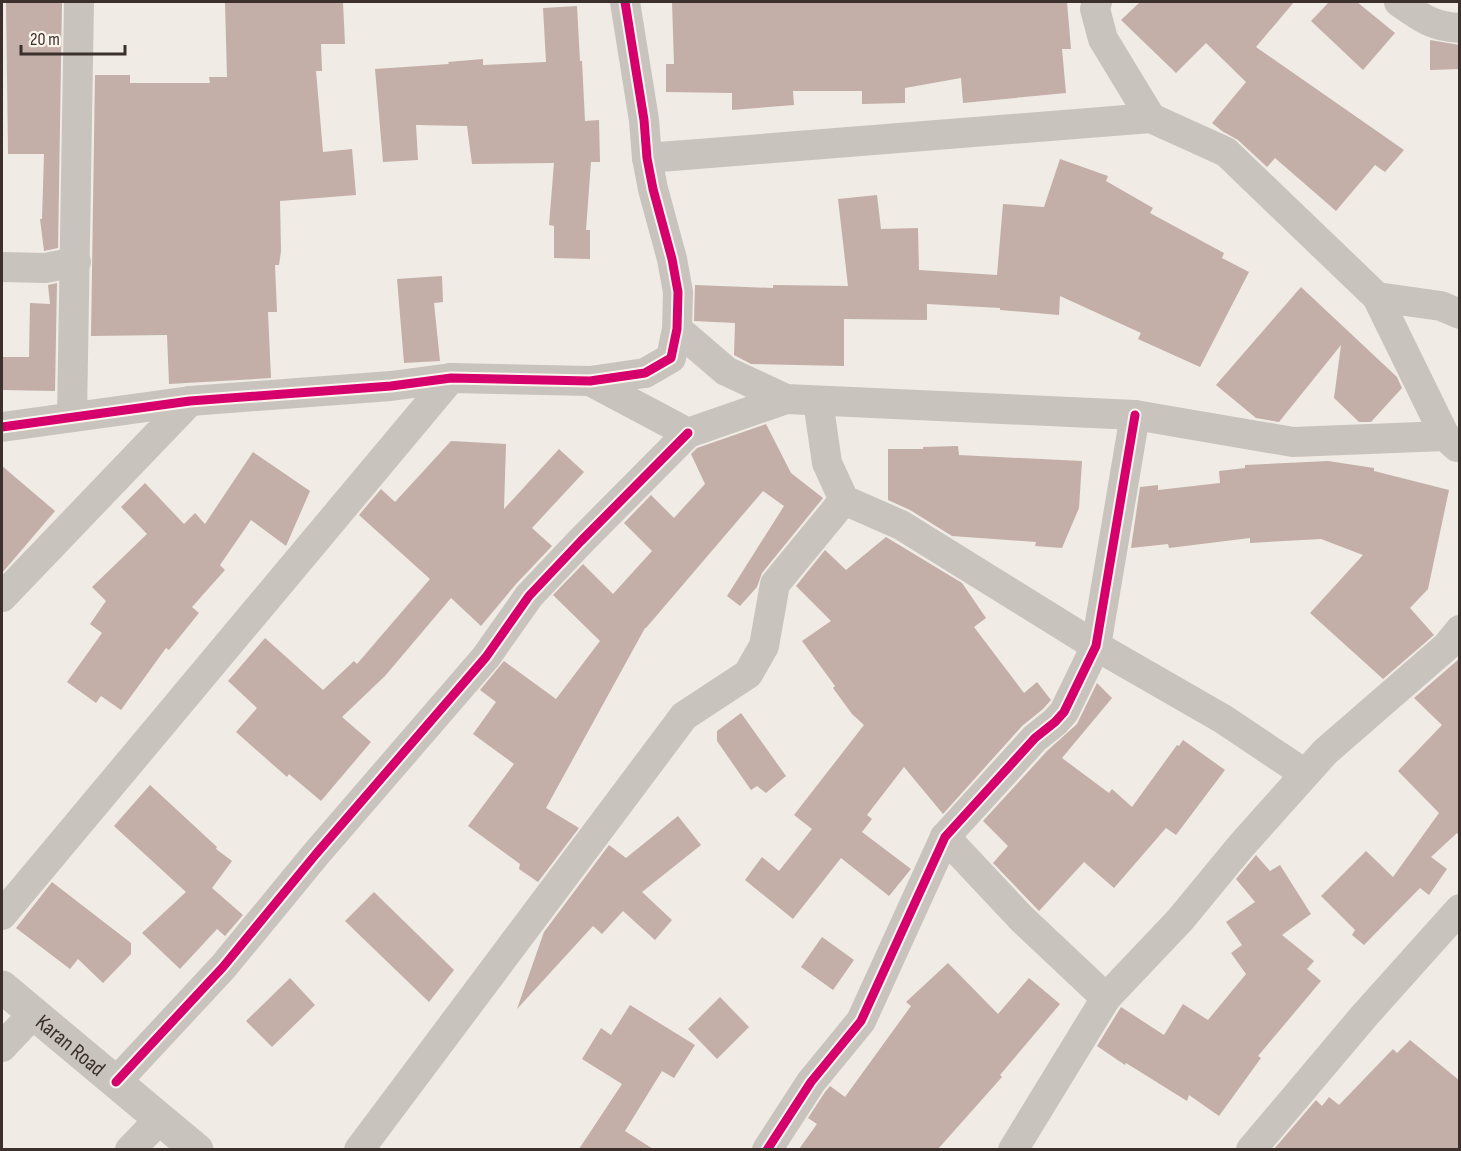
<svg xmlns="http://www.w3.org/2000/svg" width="1461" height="1151" viewBox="0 0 1461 1151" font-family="'Sofia Sans Condensed',sans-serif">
<rect width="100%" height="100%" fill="#f0ebe5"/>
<g fill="#c3afa7">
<path d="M6,2h56l-4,246 -14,3 -4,-32h2l2,-65h-36z"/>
<path d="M225,2h118l2,42h-24l1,27h-6l7,81 29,-3 4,46 -76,6 1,50 -2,14h-4l2,47h-9l3,66 -102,6 -2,-49 -76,1 4,-261h35v8h80l-1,-6h18z"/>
<path d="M672,2h395l4,47h-9l4,44 -103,10 -2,-25 -56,10v15l-43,1v-13h-69l1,14 -62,5v-17l-66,-1v-28h8z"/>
<path d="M1140,2h154l-38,45 148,103 -19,22 -10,-7 -39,46 -61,-53 -8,9 -29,-27 -16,-9 -10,-8 34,-41 -40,-39 -30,30 -55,-53z"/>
<path d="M1329,2h28l38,31 -32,37 -52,-49z"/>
<path d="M577,6l3,55h2l3,60 14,-1 1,42h-9l-5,68h4v29l-36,-1v-32l-5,-1 5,-62 -82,1 -5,-38 -51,-1 2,35 -35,2 -8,-93 74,-5 -1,-2 35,-3v6l63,-3 -3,-54z"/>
<path d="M1430,40l30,5v24l-30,1z"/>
<path d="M1060,159l48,17 -2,5 47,27 -3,5 74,40 -2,5 27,14 -49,95 -62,-28 3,-6 -81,-37 -1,19 -59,-5v-2l-73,-4v16l-83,-1v47l-93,-2 -17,-9 1,-32 -41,-2 1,-36 78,3v-3l75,1 -10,-87 39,-4 4,34 37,-1 1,42 78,5 6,-71 41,3z"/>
<path d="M442,276l1,26 -9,1 6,58 -36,2 -7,-84z"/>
<path d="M57,283l-2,108 -53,-1v-33h27l1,-54 20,1 -2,-19z"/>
<path d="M1301,287l96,90 5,11 -31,34h-12l-25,-24 7,-53 -62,77 -23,-4 -40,-33z"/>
<path d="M766,424l25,49 32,25 -61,75 -5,14 -17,19 -13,-10 57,-90 -21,-15 -117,137h-1l-99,180 33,20 -41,54 -19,-13 1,-5 -52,-38 46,-62 -41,-30 23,-32 -16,-12 24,-29 52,38 44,-58 -47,-46 30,-31 30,30 39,-43 -28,-28 27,-28 23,23 31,-34 -14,-30 6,-6z"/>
<path d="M451,441l55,3 -2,65 55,-60 25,23 -52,56 20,18 -36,38 -35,42 -30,-28 -66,78 -43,41 29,25 -50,59 -32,-27 -2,3 -51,-45 21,-24 -29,-27 37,-43 58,52 31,-29 3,3 73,-85 -71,-64 22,-26 14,13z"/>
<path d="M958,446l1,9 123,6 -3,47 -17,40 -27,-2 1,-4 -84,-6 -42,-26 -22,-10v-51h35v-2z"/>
<path d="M253,452l57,39 -24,55 -35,-26 -31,45 5,5 -33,37 7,6 -30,37 -3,-2 -45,62 -20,-14 -5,7 -29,-21 35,-49 -12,-9 16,-23 -14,-14 55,-53 -26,-27 24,-24 39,41 11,-11 10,11z"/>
<path d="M1328,461l46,7v3l75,19 -21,99 -18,19 24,27 -51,44 -73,-66 53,-58 -42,-16 -71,4v-5l-81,10 -1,-4 -37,4 9,-61 18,-2v5l62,-7 -1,-12 26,-3v-3z"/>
<path d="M2,466l53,45 -53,62z"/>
<path d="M886,537l76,46 24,35 -12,9 50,66 13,-11 14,18 -8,9 -21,17 -79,88 -39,-47 -37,48 5,4 -10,13 49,37 -22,27 -48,-38 -48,61 -48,-39 17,-23 17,14 33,-42 -18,-14 70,-90 -12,-11 -19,-26 2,-2 -33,-45 29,-20 -35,-35 29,-36 21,20z"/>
<path d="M1459,659l1,178 -3,-4 -26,24 16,12 -18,26 -9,-7 -56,57 -12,-10 3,-5 -34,-34 45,-45 27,26 46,-64 -41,-42 44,-46 -28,-27z"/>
<path d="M1097,683l15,15 -50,60 47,35 3,-4 20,18 45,-62 2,1 4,-6 42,30 -49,65 -10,-7 -52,60 -30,-26 -45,49 -46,-48 15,-17 -25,-25 64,-70 30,-27z"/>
<path d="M741,713l45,63 -20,17 -9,-7 -6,4 -34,-49v-10z"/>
<path d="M150,785l67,62 -1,2 16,12 -20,27 31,27 -18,21 -8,-7 -37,40 -38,-36 44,-41 -72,-66z"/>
<path d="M678,816l23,29 -59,47 30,28 -17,20 -32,-29 -21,23 -9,-8 -76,83 27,-77 65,-87 17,13z"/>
<path d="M1256,855l14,16 10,-6 31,49 -29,21 32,26 -7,8 14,12 -63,75 3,2 -42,58 -30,-21 -2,6 -61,-38 -1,2 -28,-19 24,-39 43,28 19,-31 25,16 38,-46 -15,-21 11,-8 -16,-23 29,-20 -19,-23z"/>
<path d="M52,882l79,61v11l-28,29 -25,-24 -8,10 -54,-41z"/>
<path d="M374,892l80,78 -25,32 -84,-81z"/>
<path d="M822,937l32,23 -21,30 -32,-23z"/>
<path d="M948,963l50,51 31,-36 31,26 -60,71 2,2 -64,72h-139l18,-25 -9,-6 17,-26 5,-6 15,11 66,-91 -5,-4z"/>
<path d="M290,978l25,27 -43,42 -26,-26z"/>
<path d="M720,997l29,30 -32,32 -29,-30z"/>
<path d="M630,1005l65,40 -21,33 -12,-7 -37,60 28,18h-74l43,-65 -40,-25 19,-31 10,7z"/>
<path d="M1410,1040l50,41v68h-186l42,-49 6,6 7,-9 10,8 54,-56 4,4z"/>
</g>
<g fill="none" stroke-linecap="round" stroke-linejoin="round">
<g stroke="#c9c3be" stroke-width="30">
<path d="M1097,2l-2,7 8,30 48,79 75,34 151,145 68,139 12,11"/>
<path d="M1399,2c21,15 34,25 61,26"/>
<path d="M647,158l504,-40"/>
<path d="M2,267l43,1 31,-6"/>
<path d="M1377,297l64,9 19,8"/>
<path d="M677,329l49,42 60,28 349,16 158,27 152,-6"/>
<path d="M590,381l98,52 98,-34"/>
<path d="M818,401l9,62 17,37 57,25 195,121 127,73 82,55"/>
<path d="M72,417l7,-415"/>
<path d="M2,427l188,-26 201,-15 60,-8 139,3 55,-8 26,-15 6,-29 1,-37 -6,-33 -19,-70 -6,-31 -3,-38 -19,-118"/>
<path d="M2,597l188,-196"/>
<path d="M945,837l77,82 84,79"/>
<path d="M2,915l449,-537"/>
<path d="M2,1047l31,-33"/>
<path d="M116,1082l107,-115 93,-113 170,-197 43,-61 52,-55 107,-108"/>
<path d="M130,1150l30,-31"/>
<path d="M359,1150l325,-434 64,-42 16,-28 11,-62 69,-84"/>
<path d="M767,1150l44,-68 50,-61 84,-184 90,-99 20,-16 9,-10 32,-66 39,-231"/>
<path d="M1013,1150l93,-152 74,-78 61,-74 84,-94 122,-106 13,-16"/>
<path d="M1251,1150l113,-134 96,-107"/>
</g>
<path stroke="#c9c3be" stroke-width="33" id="s1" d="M2,987l195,163"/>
<g stroke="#fbf5ee" stroke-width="13">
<g id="cycleway">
<path d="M2,427l188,-26 201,-15 60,-8 139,3 55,-8 26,-15 6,-29 1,-37 -6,-33 -19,-70 -6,-31 -3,-38 -19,-118"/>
<path d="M116,1082l107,-115 93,-113 170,-197 43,-61 52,-55 107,-108"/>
<path d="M767,1150l44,-68 50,-61 84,-184 90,-99 20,-16 9,-10 32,-66 39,-231"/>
</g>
</g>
<use href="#cycleway" stroke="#d6006c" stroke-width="9"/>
</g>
<g text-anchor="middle" stroke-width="4.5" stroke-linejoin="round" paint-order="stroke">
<g font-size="22" fill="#3b302b" stroke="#fbf5ee">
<text dy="8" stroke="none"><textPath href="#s1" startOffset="90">Karan Road</textPath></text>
</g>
</g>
<rect width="1461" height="1151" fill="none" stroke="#3b302b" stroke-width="6"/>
<path d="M21 45v9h104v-9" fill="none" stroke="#3b302b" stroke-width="3"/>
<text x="30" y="45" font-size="18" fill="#3b302b" stroke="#fbf5ee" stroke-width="4.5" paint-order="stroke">20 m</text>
</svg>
